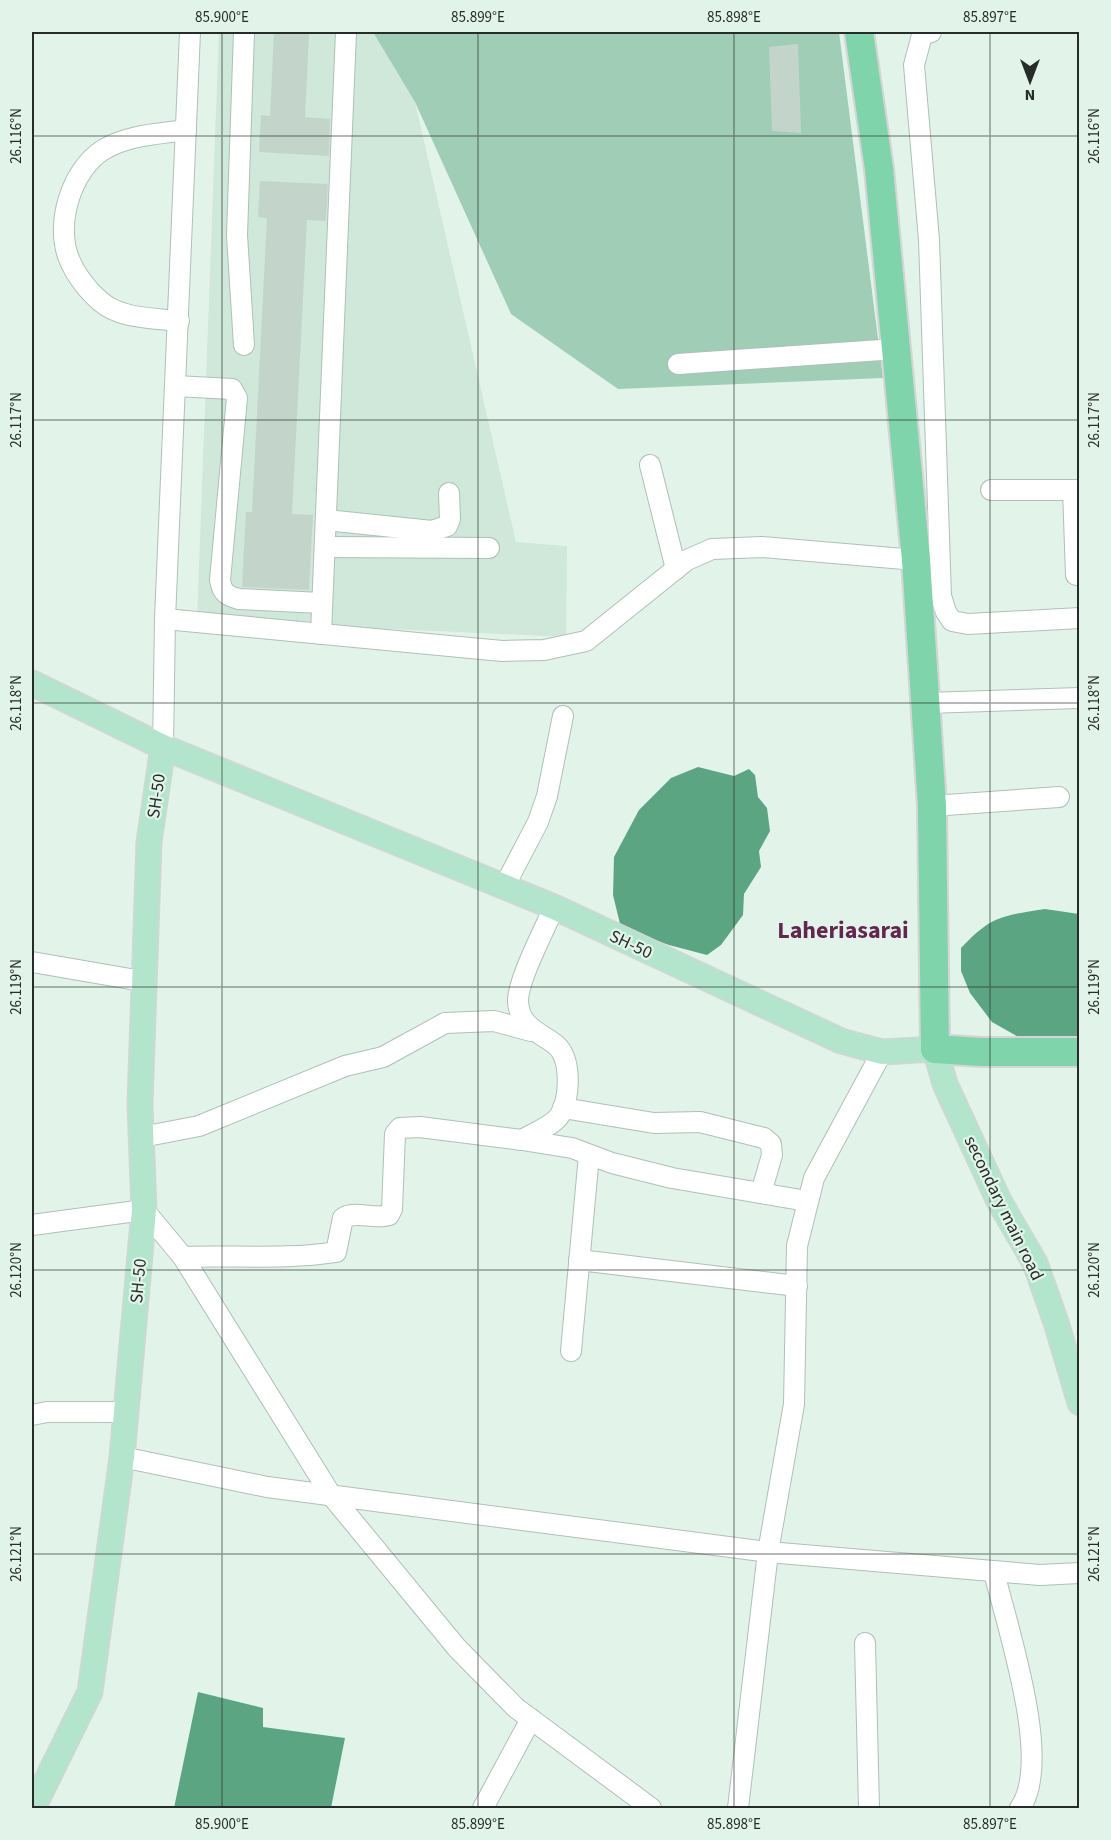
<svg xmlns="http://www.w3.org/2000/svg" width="1111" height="1840" viewBox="0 0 1111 1840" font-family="'Source Sans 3',sans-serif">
<rect width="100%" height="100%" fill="#e2f4ea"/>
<path fill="#cfe8da" d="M219,32h154l42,70 101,440 51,4 -1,91 -369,-17z"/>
<path fill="#a0cdb6" d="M373,32h466l44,346 -265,11 -107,-75 -96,-212z"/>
<g fill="#5ca583">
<path d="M698,767l36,9 15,-7 6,6 3,22 9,11 3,23 -11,20 2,16 -17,27 -1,21 -22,30 -14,10 -38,-10 -48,-17 -8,-33 1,-38 25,-47 32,-32z"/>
<path d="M1045,909l34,5v127l-57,-2 -30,-17 -22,-29 -9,-22v-23c31,-33 41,-32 84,-39z"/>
<path d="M198,1692l65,16v19l82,11 -14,70h-157z"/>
</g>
<g fill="#c3d5cb">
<path d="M274,32l35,2 -4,83 25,2 -1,37 -70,-4 2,-37 9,1z"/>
<path d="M798,44l3,89 -29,-2 -3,-84z"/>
<path d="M260,181l68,3 -2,37 -19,-1 -15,294 21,1 -4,75 -67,-3 4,-75h6l15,-294 -9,-1z"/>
</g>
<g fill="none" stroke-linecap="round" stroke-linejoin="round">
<g stroke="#afc0b7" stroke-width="22">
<g id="minor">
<path d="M244,32l-7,203 7,110"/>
<path d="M931,32l-9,3 -8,30 15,175 12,356 5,16 6,9 16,3 112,-6"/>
<path d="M179,321c-26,-3 -59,-2 -79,-20 -12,-10 -24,-26 -30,-40 -16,-35 1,-91 33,-111 24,-15 55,-16 83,-20"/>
<path d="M678,364l218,-15"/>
<path d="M176,386l56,3 5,9 -17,182c2,13 7,16 19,19l83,4"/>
<path d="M650,465l26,104"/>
<path d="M991,490h89"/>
<path d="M1073,490l3,85"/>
<path d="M326,520l106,11 15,-5 3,-7 -1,-26"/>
<path d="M325,547l164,1"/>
<path d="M165,619l337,32 42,-1 42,-9 101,-81 25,-11 50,-2 154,13"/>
<path d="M321,634l25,-602"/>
<path d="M927,703l153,-5"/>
<path d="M163,747l2,-128 25,-587"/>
<path d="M932,806l127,-9"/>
<path d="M504,887l34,-65 9,-26 16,-80"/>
<path d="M554,907c-9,22 -37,74 -36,95 2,26 22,30 38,43 16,14 14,53 4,70 -6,10 -28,19 -38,25l50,8 40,15 60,15 135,23"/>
<path d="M32,962l110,19"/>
<path d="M563,1108l91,15 46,-1 64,16 7,6 1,11 -11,38"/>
<path d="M142,1137l57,-11 146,-60 38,-9 62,-34 49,-2 37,10"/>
<path d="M32,1225l112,-15 39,47 148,238 126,153 59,60 135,100"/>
<path d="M183,1257c51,-2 103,3 153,-5l7,-34c13,-8 31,2 46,-3l3,-6 3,-75 5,-6 20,-1 102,13"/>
<path d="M579,1260l218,26"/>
<path d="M571,1351l18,-196"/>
<path d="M32,1415l15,-3h79"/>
<path d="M122,1457l145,30 501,65 272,23 40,-2"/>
<path d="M994,1572c13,55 59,190 26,236"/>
<path d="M865,1643l4,165"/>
<path d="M483,1808l48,-89"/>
<path d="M738,1808l30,-256 26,-148 3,-158 17,-68 68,-126"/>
</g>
</g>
<g stroke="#d4d5d4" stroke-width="27">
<g id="major">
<path d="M32,683l131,64 391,160 287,134 41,11 53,-3 10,35 54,117 36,62 21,59 24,81"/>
<path d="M33,1808l57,-116 32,-235 22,-247 -4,-106 9,-262 14,-95"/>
</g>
</g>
<g stroke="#d4d5d4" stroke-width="32">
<path id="highway" d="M859,32l20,137 37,391 16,246 3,243 46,3h99"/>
</g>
<use href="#minor" stroke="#fff" stroke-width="20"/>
<use href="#major" stroke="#b3e5cd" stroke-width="24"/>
<use href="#highway" stroke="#80d4ac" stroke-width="28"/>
</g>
<path fill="none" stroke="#262c29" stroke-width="1.5" stroke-opacity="0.45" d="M222,32v1776M478,32v1776M734,32v1776M990,32v1776M32,136h1048M32,420h1048M32,703h1048M32,987h1048M32,1270h1048M32,1554h1048"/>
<g text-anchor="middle" stroke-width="4.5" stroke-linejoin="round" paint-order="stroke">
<g font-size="18" fill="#262c29" stroke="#e2f4ea">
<text transform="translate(156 796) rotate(-82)" y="6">SH-50</text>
<text transform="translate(631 944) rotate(25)" y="6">SH-50</text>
<text transform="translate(1004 1208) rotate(64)" y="6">secondary main road</text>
<text transform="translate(138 1281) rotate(-85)" y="6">SH-50</text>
</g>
<g font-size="24" font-weight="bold" fill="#63274f" stroke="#e2f4ea">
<text x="843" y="938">Laheriasarai</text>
</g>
</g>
<rect width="1111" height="1840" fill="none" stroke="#e2f4ea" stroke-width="66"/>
<g transform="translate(1030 81) rotate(180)" stroke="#e2f4ea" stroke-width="4.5" paint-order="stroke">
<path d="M0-4.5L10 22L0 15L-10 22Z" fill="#262c29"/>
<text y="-9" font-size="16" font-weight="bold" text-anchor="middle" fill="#262c29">N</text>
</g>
<rect x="33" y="33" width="1045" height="1774" fill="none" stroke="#262c29" stroke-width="2"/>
<g font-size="15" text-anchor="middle" fill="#262c29">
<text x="222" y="22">85.900°E</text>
<text x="478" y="22">85.899°E</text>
<text x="734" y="22">85.898°E</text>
<text x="990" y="22">85.897°E</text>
<text transform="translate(1094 136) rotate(-90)" y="5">26.116°N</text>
<text transform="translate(16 136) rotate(-90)" y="5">26.116°N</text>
<text transform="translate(1094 420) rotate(-90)" y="5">26.117°N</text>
<text transform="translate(16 420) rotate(-90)" y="5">26.117°N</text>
<text transform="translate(1094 703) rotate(-90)" y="5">26.118°N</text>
<text transform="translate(16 703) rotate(-90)" y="5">26.118°N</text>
<text transform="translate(16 987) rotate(-90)" y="5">26.119°N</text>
<text transform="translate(1094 987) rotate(-90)" y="5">26.119°N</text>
<text transform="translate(16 1270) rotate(-90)" y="5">26.120°N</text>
<text transform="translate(1094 1270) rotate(-90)" y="5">26.120°N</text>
<text transform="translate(16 1554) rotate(-90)" y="5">26.121°N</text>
<text transform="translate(1094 1554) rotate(-90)" y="5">26.121°N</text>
<text x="222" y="1829">85.900°E</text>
<text x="478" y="1829">85.899°E</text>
<text x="734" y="1829">85.898°E</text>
<text x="990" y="1829">85.897°E</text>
</g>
</svg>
